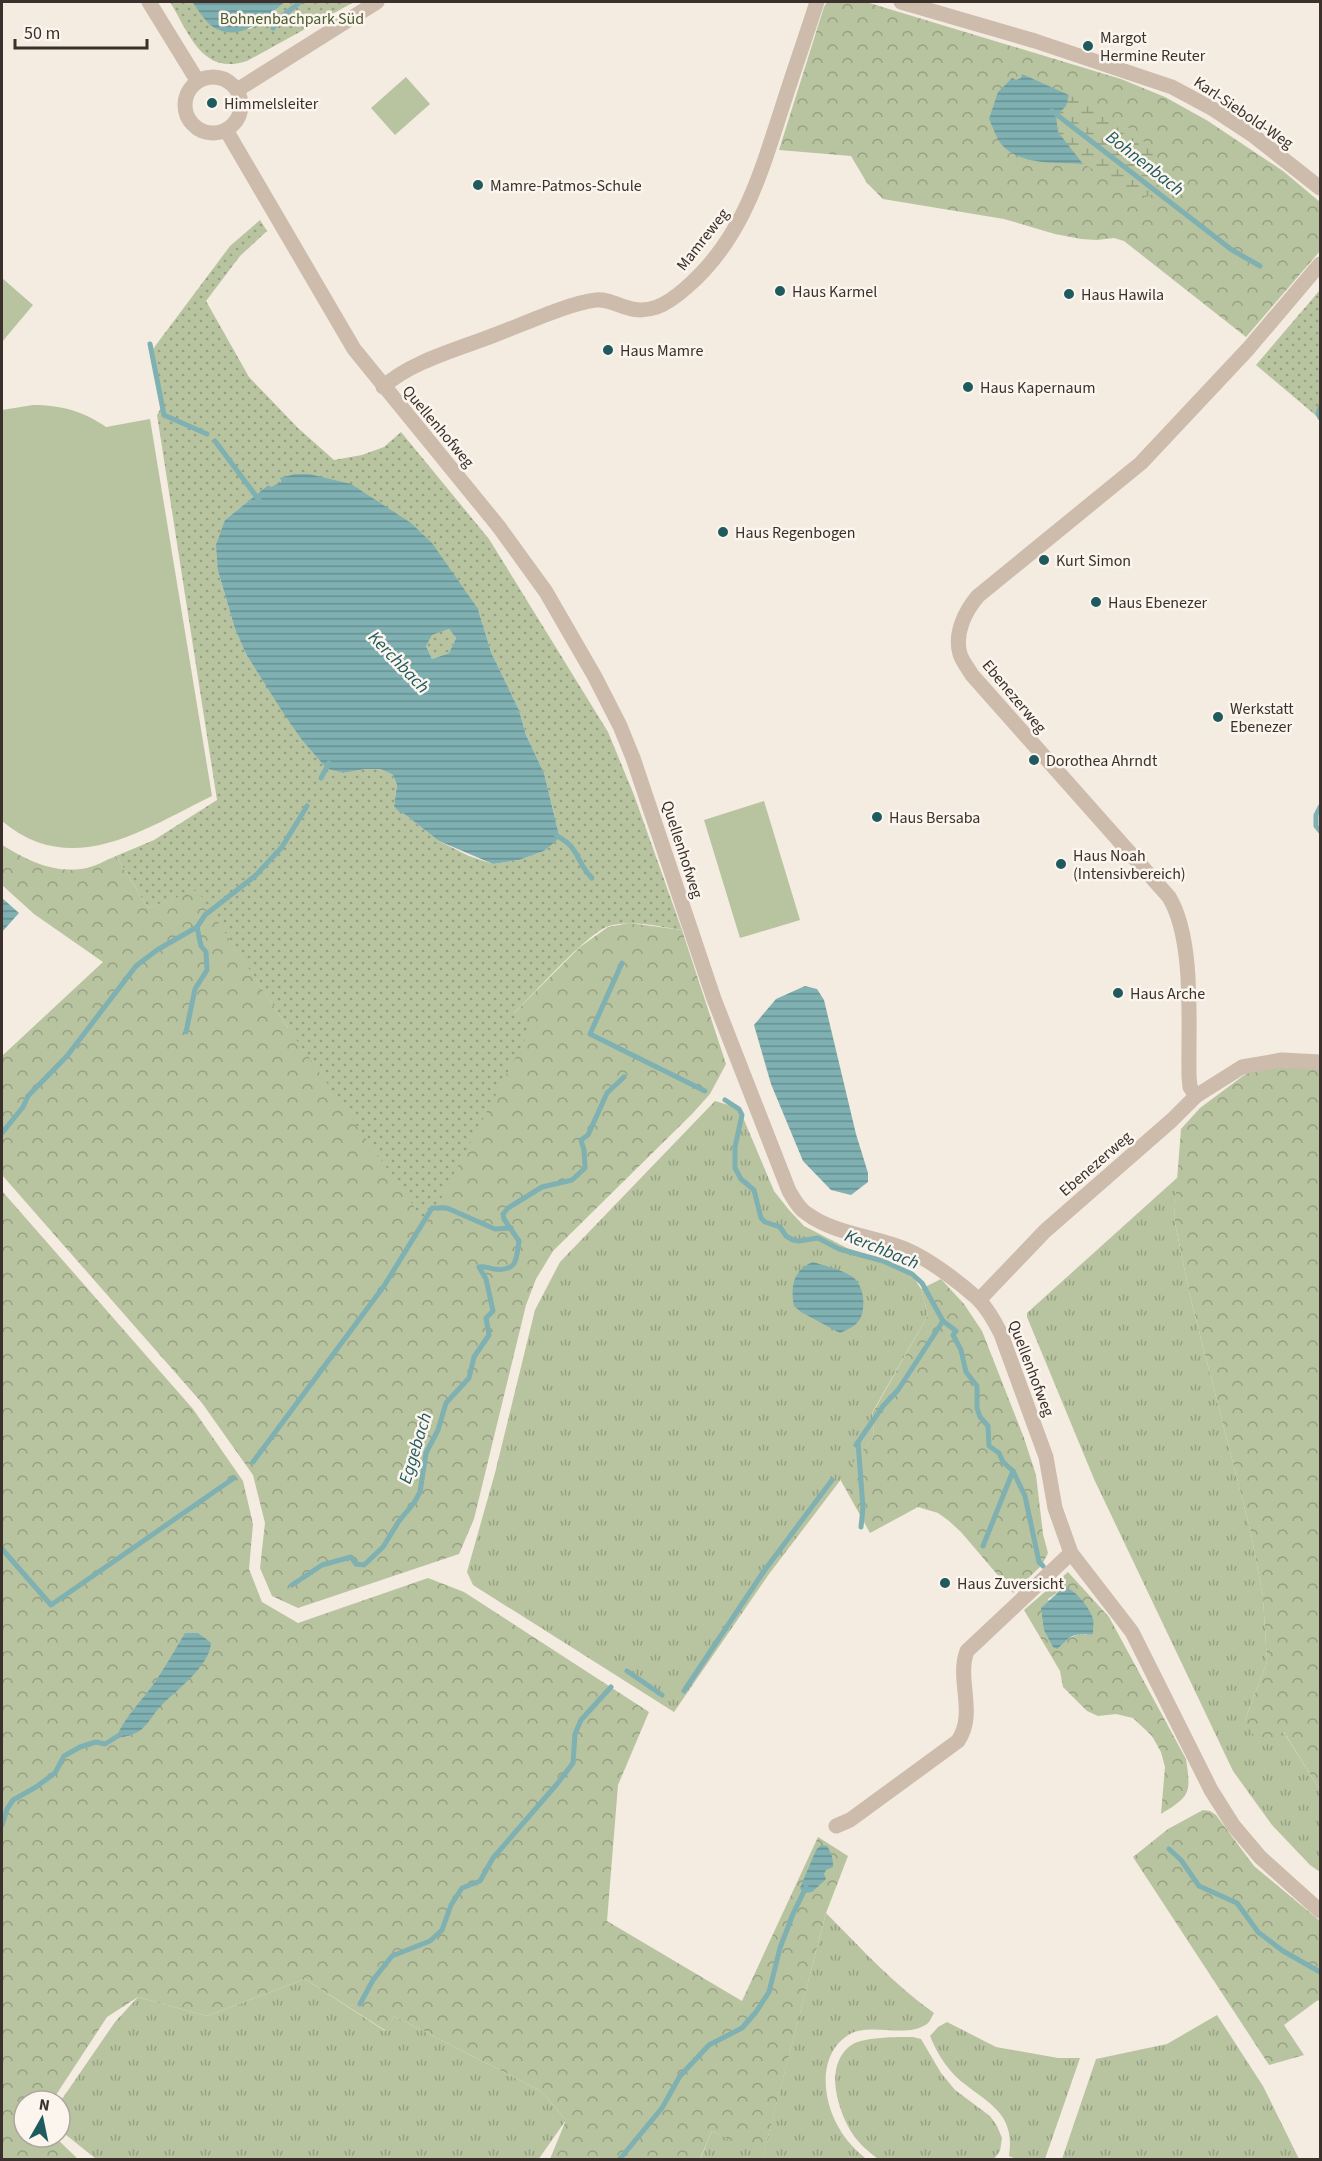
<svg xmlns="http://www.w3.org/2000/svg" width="1322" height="2161" viewBox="0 0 1322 2161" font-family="'Source Sans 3',sans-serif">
<defs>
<pattern id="grass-tufts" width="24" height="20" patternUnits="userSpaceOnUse" patternTransform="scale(1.5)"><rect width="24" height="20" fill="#b8c4a0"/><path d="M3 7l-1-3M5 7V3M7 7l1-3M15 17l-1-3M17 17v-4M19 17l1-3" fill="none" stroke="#97a083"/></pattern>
<pattern id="forest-crowns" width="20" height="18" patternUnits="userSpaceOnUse" patternTransform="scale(1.5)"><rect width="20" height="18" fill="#b8c4a0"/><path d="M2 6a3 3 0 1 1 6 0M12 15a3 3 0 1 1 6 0" fill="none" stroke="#97a083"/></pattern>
<pattern id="wetland-marsh" width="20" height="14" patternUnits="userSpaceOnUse" patternTransform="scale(1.5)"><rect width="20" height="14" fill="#b8c4a0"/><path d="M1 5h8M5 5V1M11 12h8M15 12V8" fill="none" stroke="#97a083"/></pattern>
<pattern id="park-dots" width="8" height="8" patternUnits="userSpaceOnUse" patternTransform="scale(1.5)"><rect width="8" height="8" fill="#b8c4a0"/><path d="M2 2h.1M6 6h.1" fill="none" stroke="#97a083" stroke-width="1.8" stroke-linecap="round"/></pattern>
<pattern id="water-rules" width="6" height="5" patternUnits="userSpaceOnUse" patternTransform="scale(1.5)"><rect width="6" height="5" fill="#7fb0b2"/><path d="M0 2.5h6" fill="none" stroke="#699091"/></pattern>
</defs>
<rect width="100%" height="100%" fill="#f4ebe1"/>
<g fill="url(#grass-tufts)">
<path d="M715,1101l24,7 35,83 15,19 15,16 43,22 42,14 25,16 7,11 7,26 -56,98 2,23 -105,138 -95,138 -201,-127 -6,-13 28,-99 40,-163 25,-48z"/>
<path d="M1178,1177l-4,41 16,78 61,237 12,64 4,65 -22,58 38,11 37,59v82l-10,-7 -38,-40 -39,-54 -139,-292 -67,-162v-4z"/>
<path d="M826,1913c35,35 67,71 108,100 -2,3 -4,9 -7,11 -22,15 -55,-2 -77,10 -33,19 -28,66 -11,94 7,13 17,22 27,31l-166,1 12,-29 51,24z"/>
<path d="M305,1979l80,52 9,-15 147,75 25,29 -28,40 -442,-1 -36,-29v-28l55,-80 23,-25 69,19z"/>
<path d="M1217,2015l46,71 36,73h-237l34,-100 71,-15z"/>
<path d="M947,2022l49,25 62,11h22l-35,101h-29l-7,-3c6,-40 -16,-50 -43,-71 -16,-11 -29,-31 -36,-49l8,-9z"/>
<path d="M913,2037l8,2 20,34 14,17 35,26 7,10 5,12 -2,13 -6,8h-116c-9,-7 -20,-16 -26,-26 -15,-25 -29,-70 1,-89 12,-7 45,-7 60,-7z"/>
</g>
<g fill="url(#forest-crowns)" fill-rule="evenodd">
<path d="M827,2h39l255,77 44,18 43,24 75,50 37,31v49l-74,86 -122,-96 -10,-3 -17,2 -16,-1 -26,-5 -51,-15 -121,-20 -16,-16 -16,-27 -72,-6 45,-143z"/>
<path d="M2,845c23,14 50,28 79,24 12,-1 25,-9 35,-13l32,52 49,-19 91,139 226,-15 66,-66 28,-20 21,-4 53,7 44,134 -16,30 -18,20 -139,137 -17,28 -10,26 -52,214 -15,35 -161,54 -26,-12 -12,-28 5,-45 -12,-48 -51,-72 -200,-228v-119l101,-94 -69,-48 -32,-29z"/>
<path d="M1269,1067l51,1v722l-36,-58 -25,13 -14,-25 22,-58 -4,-65 -12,-64 -61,-237 -16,-78 7,-89 19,-21 47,-35z"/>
<path d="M2,1191l191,218 50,72 10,43 -4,45 13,33 36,21 130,-45 36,14 185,120 -31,73 -11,136 135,80 76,-164 30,19 -22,57 -63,243 -51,-25 -12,28h-150l16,-39 -25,-29 -147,-75 -8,15 -81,-52 -98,37 -69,-19 -31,20 -55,84h-28v36h31l23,22h-76z"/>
<path d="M941,1279l23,25 18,27 42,107 12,37 7,59 5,19 -6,12 -29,28 -52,-61 -12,-11 -11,-8 -20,-6 -48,26 -30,-54 34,-43 -2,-22 56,-99 -7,-26z"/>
<path d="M1068,1572l41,45 77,142c5,34 5,37 -25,55l4,-47 -4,-15 -9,-16 -19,-18 -17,-4 -18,2 -11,-5 -24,-24 -3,-16 -36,-61zM1064,1588l23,47 -6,-2 -16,7 -17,-41z"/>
<path d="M1203,1810l7,1 6,4 38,51 66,55v82l-2,-3 -34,25 20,30 -35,10 -136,-208 35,-28z"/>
</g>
<path fill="url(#wetland-marsh)" d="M1069,95c41,21 99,42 89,98l-13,4 -62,-33 -25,-32 -2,-16 9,-10z"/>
<g fill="url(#park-dots)" fill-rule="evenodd">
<path d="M170,2h22l21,25 37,2 35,-27h69l-107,59c-45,15 -58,-28 -77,-59z"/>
<path d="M260,220l7,11 -27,25 -34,45 43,76 49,51 36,32 28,-5 22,-8 17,-15 88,107 119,193 26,63 48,135c-23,-3 -50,-11 -73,-4 -22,7 -75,68 -95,87l16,17 -103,195 -139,-197 -91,-138 -49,18 -32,-52 38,-16 63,-40 -60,-385 5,-9 -9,-57 77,-103zM280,479l198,130 13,43 28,58 7,25 18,38 15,62 -15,16 -25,9 -26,4 -24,-8 -30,-15 -45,-35 3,-21 -4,-10 -6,-3 -7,-3h-14l-23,4 -16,-4 -25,-30 -56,-85 -11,-25 -17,-58 7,-51 43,-35 3,3 10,-6z"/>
<path d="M1320,290v129l-64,-54z"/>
<path d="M449,629l7,9 -7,15 -17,6 -6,-13 6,-12z"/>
</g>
<g fill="#b8c4a0">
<path d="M406,77l24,27 -35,31 -24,-27z"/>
<path d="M2,278l31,27 -31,37z"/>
<path d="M33,405c28,0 50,6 73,22l44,-8 62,377c-68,33 -140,84 -210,25v-411z"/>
<path d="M764,801l36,119 -60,18 -36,-118z"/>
</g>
<g fill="url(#water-rules)" fill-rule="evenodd">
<path d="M192,2h93c-19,15 -45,42 -72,25 -8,-5 -15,-18 -21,-25z"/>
<path d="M1022,74l47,21 -3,11 -10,10 2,16 25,32c-26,-2 -62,2 -81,-19 -6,-7 -9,-18 -13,-26l9,-27 14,-14 4,2 5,-2z"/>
<path d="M295,474h14l42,10 60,39 21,20 46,66 13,43 28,58 7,25 18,38 15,62 -2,5 -13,11 -25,9 -26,4 -54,-23 -36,-28 -2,1 -7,-8 3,-21 -4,-10 -6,-3 -7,-3h-14l-23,4 -16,-4 -25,-29 -18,-26 -38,-60 -11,-25 -17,-58 -2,-26 9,-25 43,-35 3,2 10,-5 -1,-4zM449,629l7,9 -7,15 -17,6 -6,-13 6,-11z"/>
<path d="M2,898l17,15 -17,19z"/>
<path d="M805,986l12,3 7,11 32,134 12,39v9l-17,13 -20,-5 -28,-29 -32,-77 -17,-59 22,-26z"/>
<path d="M813,1262c12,4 31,8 41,16 10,9 12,29 6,41 -4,7 -13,11 -20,14l-39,-21 -7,-6c-4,-20 0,-37 19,-44z"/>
<path d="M1064,1587c11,2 26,21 29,32 1,4 0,11 0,15 -3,1 -7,0 -10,0 -12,-1 -18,8 -26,15l-4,-2 -9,-17 -3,-22z"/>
<path d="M185,1633h13l13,10c-1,23 -36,48 -51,64 -7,7 -11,16 -18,22 -7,6 -17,8 -26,9 9,-22 26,-37 39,-56 10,-15 20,-32 30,-49z"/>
<path d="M821,1845l6,1c5,8 6,12 6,21l-7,3 -2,4 2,5 -14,13 -9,1 -3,-5 16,-38z"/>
</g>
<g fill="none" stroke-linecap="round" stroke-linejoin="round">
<g stroke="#7fb0b2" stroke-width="5">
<path d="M273,28l6,-9 21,-17"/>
<path d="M1052,111l180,139 28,16"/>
<path d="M150,344l14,71 43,19"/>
<path d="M1320,408l-2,6 2,4"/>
<path d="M215,441l44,59"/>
<path d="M321,778l8,-15"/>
<path d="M1320,807l-4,8v11l4,5"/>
<path d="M554,833c6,6 14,8 19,16 8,11 8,18 19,29"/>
<path d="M622,963l-32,71 115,57"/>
<path d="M186,1032l9,-43 12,-19 -1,-18 -5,-6 -4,-19"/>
<path d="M725,1100l14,9 3,6 -7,32v21l6,11 13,11 7,28 4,4 15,5 6,9 7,4 6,1 19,-3 21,11 44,12 29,13 10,9 21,38 13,10 -3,4 8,15 5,22 11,14v22l3,9 8,9 1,20 10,7 4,9 10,9 12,25 14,66 4,4"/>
<path d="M2,1133l21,-26 5,-11 39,-40 69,-90 21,-16 40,-23 8,-12 50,-39 27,-29 25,-41"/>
<path d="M858,1442l5,66 -2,19"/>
<path d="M856,1445l27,-39 15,-16 45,-69"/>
<path d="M253,1462l131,-176 48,-78h15l48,21 16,-1"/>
<path d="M983,1546l30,-75"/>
<path d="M2,1549l49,56 183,-127"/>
<path d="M292,1585l30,-20 29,-8 5,7 8,1 19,-18 16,-26 15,-18 6,-11 6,-39 12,-23 8,-27 23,-25 5,-21 15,-22 -3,-17 7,-7 -7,-32 -7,-12c6,-1 9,1 15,2 24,3 22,-10 25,-28l-15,-22 -1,-5 5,-6 34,-21 30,-7 13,-12 -1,-18 -3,-10 7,-5 19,-42 17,-16"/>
<path d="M627,1671l35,24"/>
<path d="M684,1691l80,-120 68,-91"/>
<path d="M2,1825l5,-16 6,-9 23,-13 19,-14 9,-17 16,-9 16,-5 9,2 16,-10"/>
<path d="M1169,1849l12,11 18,26 38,17 21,29 25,19 37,21"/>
<path d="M360,2004l13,-24 19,-24 38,-15 12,-11 9,-25 11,-17 18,-7 13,-23 64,-74 16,-21 2,-29 6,-14 30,-33"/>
<path d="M619,2160l43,-52 18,-32 29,-31 33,-17 14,-16 13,-20 11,-44 13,-34 13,-27"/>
</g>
<g stroke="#cdbbac" stroke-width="15">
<path d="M149,2l48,78"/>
<path d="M901,2l134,39 137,46 41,22 41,27 66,52"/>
<circle cx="213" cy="105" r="28"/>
<path d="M237,90l140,-88"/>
<path d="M226,130l128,219 145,178 47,65 49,85 25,49 13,32 81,241 75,192c5,8 9,17 17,22 28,21 67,23 99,36 24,10 54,33 73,50 10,10 17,23 23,35l45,123 9,51 16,45 61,79 79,158 22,35 27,32 60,54"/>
<path d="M383,387c28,-26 79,-39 114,-53 27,-10 72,-31 99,-34 20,-2 32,17 61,7 11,-4 21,-12 30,-20 54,-47 72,-108 93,-173 12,-38 25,-75 37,-112"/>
<path d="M1196,1096l-6,-9 -1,-11c-1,-51 6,-136 -20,-179l-197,-222c-4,-7 -10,-14 -12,-21 -6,-20 5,-43 18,-58l163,-133 107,-114 72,-85"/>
<path d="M979,1300l66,-69 127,-111 24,-24 46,-29 40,-7 38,2"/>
<path d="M836,1826l14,-6 108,-79c19,-28 -2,-61 9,-90l104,-98"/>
</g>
</g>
<g fill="#1f5a5e" stroke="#fbf5ee" stroke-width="2">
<circle cx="1088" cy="46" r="6"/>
<circle cx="212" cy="103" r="6"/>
<circle cx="478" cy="185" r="6"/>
<circle cx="780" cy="291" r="6"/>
<circle cx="1069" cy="294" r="6"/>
<circle cx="608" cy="350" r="6"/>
<circle cx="968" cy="387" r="6"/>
<circle cx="723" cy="532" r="6"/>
<circle cx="1044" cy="560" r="6"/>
<circle cx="1096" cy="602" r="6"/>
<circle cx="1218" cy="717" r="6"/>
<circle cx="1034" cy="760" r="6"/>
<circle cx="877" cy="817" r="6"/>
<circle cx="1061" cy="864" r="6"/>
<circle cx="1118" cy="993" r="6"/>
<circle cx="945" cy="1583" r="6"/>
</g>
<g text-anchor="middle" stroke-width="5" stroke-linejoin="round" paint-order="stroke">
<g font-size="16" fill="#4a5a2e" stroke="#fbf5ee">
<text x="292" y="24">Bohnenbachpark Süd</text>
</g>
<g font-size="16" fill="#3b302b" stroke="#fbf5ee" text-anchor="start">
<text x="1100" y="43">Margot<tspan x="1100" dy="18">Hermine Reuter</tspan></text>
<text x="224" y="109">Himmelsleiter</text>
<text x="490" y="191">Mamre-Patmos-Schule</text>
<text x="792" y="297">Haus Karmel</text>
<text x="1081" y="300">Haus Hawila</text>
<text x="620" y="356">Haus Mamre</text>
<text x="980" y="393">Haus Kapernaum</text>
<text x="735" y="538">Haus Regenbogen</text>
<text x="1056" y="566">Kurt Simon</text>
<text x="1108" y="608">Haus Ebenezer</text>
<text x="1230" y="714">Werkstatt<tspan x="1230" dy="18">Ebenezer</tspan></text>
<text x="1046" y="766">Dorothea Ahrndt</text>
<text x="889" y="823">Haus Bersaba</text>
<text x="1073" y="861">Haus Noah<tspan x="1073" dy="18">(Intensivbereich)</tspan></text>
<text x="1130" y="999">Haus Arche</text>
<text x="957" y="1589">Haus Zuversicht</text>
</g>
<g font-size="16" fill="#3b302b" stroke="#fbf5ee">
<text transform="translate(1244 112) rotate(34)" y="6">Karl-Siebold-Weg</text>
<text transform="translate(702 239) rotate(-52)" y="6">Mamreweg</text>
<text transform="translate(439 426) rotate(50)" y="6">Quellenhofweg</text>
<text transform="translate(1015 696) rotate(50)" y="6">Ebenezerweg</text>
<text transform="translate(683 849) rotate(72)" y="6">Quellenhofweg</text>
<text transform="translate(1095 1163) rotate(-41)" y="6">Ebenezerweg</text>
<text transform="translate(1032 1368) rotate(69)" y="6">Quellenhofweg</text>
</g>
<g font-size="18" font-style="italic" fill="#1f5a5e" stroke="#fbf5ee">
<text transform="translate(1145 163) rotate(38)" y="6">Bohnenbach</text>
<text transform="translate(399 662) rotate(46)" y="6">Kerchbach</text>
<text transform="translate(882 1249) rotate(22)" y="6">Kerchbach</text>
<text transform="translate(415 1448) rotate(-73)" y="6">Eggebach</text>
</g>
</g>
<rect width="1322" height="2161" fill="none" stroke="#3b302b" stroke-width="6"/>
<g transform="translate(42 2119) rotate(9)"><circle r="28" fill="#fbf5ee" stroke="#aea6a0" stroke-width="1.5"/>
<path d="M0-4.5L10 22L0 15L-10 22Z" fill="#1f5a5e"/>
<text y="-9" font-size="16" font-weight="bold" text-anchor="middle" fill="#3b302b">N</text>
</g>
<path d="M15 39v9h132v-9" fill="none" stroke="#3b302b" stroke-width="3"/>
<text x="24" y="39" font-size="18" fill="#3b302b" stroke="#fbf5ee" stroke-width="4.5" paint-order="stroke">50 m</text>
</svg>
